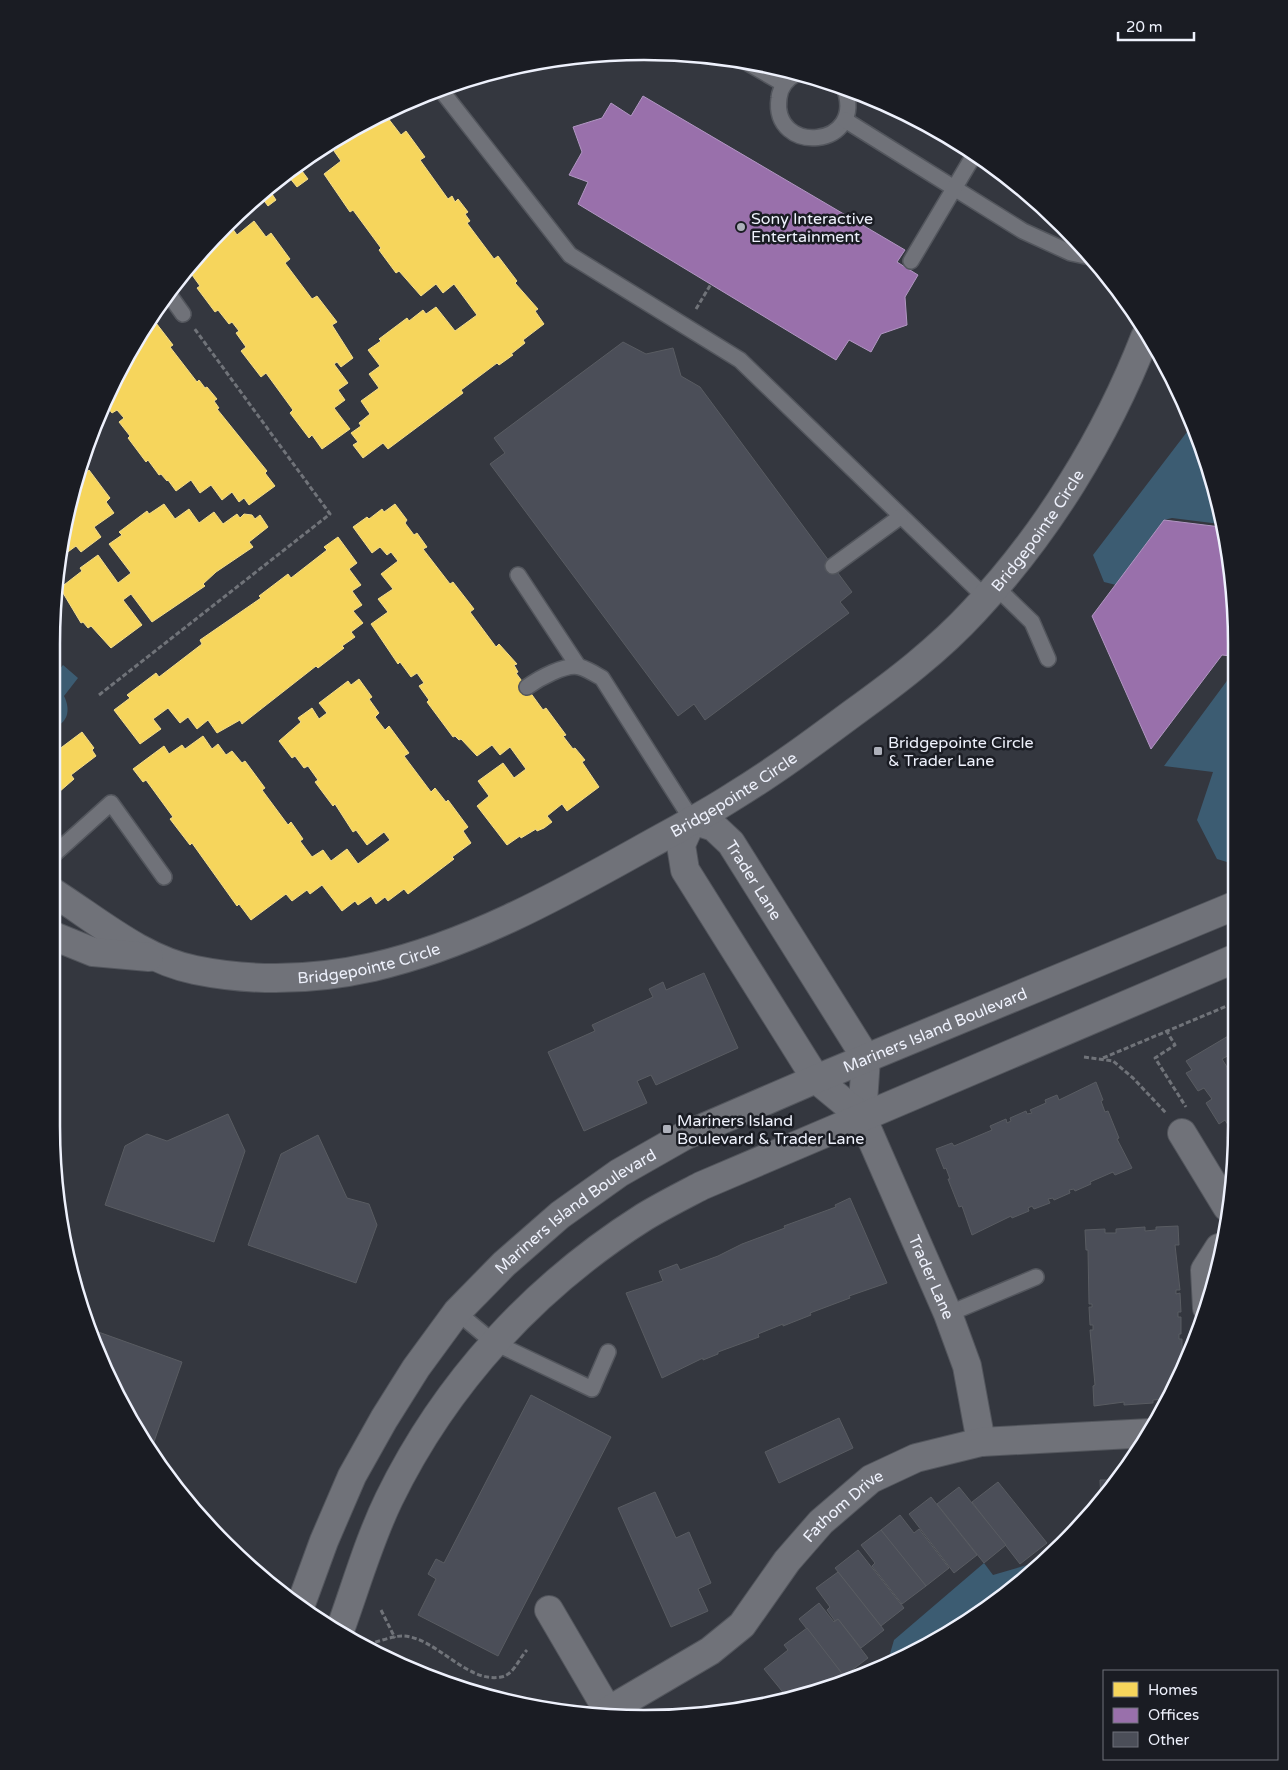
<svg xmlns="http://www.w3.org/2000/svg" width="1288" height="1770" viewBox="0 0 1288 1770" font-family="'Varela Round',sans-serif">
<rect width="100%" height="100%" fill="#34373f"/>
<g fill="#3c5c72">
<path d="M1193,424l27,100 -48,-6 -8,2 -48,65 -12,-3 -11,-27z"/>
<path d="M63,665l15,13 -14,18c7,14 4,27 -11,32l-2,-48z"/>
<path d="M1232,674l2,197h-3l-4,-9 -10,-3 -20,-39 16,-48 -49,-6z"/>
<path d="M1044,1560l-39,36 -118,68 7,-24 90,-77 9,12z"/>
</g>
<g fill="#f6d55c" stroke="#f4dd8c">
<path d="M389,110l-5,3 17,22 5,-4 19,26 -5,3 28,39 4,-3 3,6 3,-3 10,13 -3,2 5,7 -3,2 27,36 4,-3 19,25 -2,2 23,26 -3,2 9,13 -21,16 2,3 -14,11 2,1 -14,10 -2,-2 -36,27 2,3 -75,56 -5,-6 -20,15 -10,-13 5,-3 -7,-9 10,-7 -2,-3 11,-9 -9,-13 18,-13 -10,-14 11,-8 -12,-16 13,-9 -2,-2 28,-21 2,3 14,-11 3,4 10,-7 19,24 22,-16 -23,-31 -11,9 -7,-9 -15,12 -22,-25 -3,2 -17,-23 2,-2 -28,-38 -3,2 -26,-38 17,-13 -7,-10 13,-10 -4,-5z"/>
<path d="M323,149l-13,10 3,4 -11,8 6,8 -11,8 -12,-15z"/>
<path d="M268,188l8,12 -8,6 -6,-8 -27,20z"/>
<path d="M254,221l12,16 5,-4 19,26 -5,4 27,36 5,-3 20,26 -5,3 21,33 -12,9 -4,-5 -3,2 14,19 -10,7 7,10 -11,8 16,21 -28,20 -10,-14 -3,3 -19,-25 3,-3 -27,-37 -5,4 -20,-26 5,-4 -10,-14 3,-2 -7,-9 -3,2 -11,-14 -3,2 -18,-24 3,-2 -13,-18 12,-15 31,-28 7,10z"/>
<path d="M149,319l1,2 3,-2 20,26 -3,2 27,35 2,-2 6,8 2,-1 10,12 -3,2 5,7 -2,1 50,62 -2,2 10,13 -26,19 -5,-7 -5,4 -7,-10 -10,8 -11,-15 -11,8 -9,-13 -15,11 -8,-11 -1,1 -6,-7 -2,1 -11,-15 -2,2 -18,-24 2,-2 -11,-14 5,-4 -7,-8 -5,3 -8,-10z"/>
<path d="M80,465l6,7 3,-2 21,28 -4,4 8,11 -20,14 7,10 -20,15 -5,-6 -11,8 -2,-2 8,-61z"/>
<path d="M164,504l11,15 14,-10 10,14 15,-11 9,12 14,-10 3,4 4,-4 8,1 3,4 5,-4 8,12 -19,15 4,5 -37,25 -13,12 2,2 -53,36 -21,-28 -8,6 19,25 -31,23 -20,-22 -3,2 -5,-6 -2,1 -21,-35 22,-17 -2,-3 18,-13 20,28 13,-10 -22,-29 13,-9 -3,-3 28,-21 2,3z"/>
<path d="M395,504l12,16 -2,3 9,12 3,-2 10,14 -4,2 27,35 3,-2 21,27 -4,3 26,35 3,-3 18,20 -3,1 4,7 -2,1 27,37 3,-2 20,27 -3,1 10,13 2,-1 10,12 -3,2 17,25 -32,24 -5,-7 -15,12 5,6 -8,6 -7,3 -1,-2 -15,9 -1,-2 -13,9 -30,-39 12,-10 -11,-15 25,-18 11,15 12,-9 -16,-22 -10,8 -8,-10 -15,11 -16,-17 -2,1 -4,-4 -2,1 -26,-35 2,-2 -10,-14 5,-3 -7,-10 -6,4 -11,-15 -2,2 -27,-40 17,-12 -10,-13 15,-10 -12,-15 17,-13 -7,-9 -4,3 -7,-8 -8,6 -19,-26 14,-10 2,2 13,-10 2,3z"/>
<path d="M338,537l19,26 -8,6 12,16 -9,6 10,14 -9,6 10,12 -12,9 4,5 -13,9 2,2 -26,20 -2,-2 -74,58 -2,-4 -23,13 -9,-13 -11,9 -9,-12 -8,6 -12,-15 -15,11 8,10 -21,15 -26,-34 16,-12 -3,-3 29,-22 3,4 43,-33 -2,-4 61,-42 -2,-2 29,-22 3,4 36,-28 -3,-3z"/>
<path d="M359,679l13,18 -3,2 10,14 -4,4 10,13 4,-4 20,27 -5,3 27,36 4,-4 11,14 2,-2 20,27 -5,4 8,12 -19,14 2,2 -46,35 -4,-5 -16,12 -3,-4 -9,7 -5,-8 -13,9 -3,-4 -13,10 -20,-26 -12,9 -3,-4 -15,11 -6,-7 -35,26 -12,-16 -2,2 -45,-63 -2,2 -20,-26 3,-2 -27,-37 -3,2 -10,-13 31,-23 5,8 13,-9 3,4 18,-13 9,13 6,-5 8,11 6,-4 10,12 3,-2 20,27 -3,2 26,35 3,-3 12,17 -3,2 12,16 11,-7 8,11 16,-12 11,15 32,-24 -6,-8 -17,13 -11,-15 -3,2 -18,-28 -2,2 -18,-24 3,-2 -10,-14 -4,2 -9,-12 -3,2 -13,-17 22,-19 -3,-4 14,-10 7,11 8,-6 -8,-10 29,-22 3,4z"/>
<path d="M82,732l12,16 -2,2 4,6 -25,19 3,4 -23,20v-50l3,4z"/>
</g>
<g fill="#9970ab" stroke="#b297c3">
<path d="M643,96l262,154 -8,12 21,13 -13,22 2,28 -26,9 -10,18 -22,-12 -13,20 -258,-156 10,-22 -19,-7 13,-23 -9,-25 29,-9 9,-15 20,13z"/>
<path d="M1164,520l57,7 11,39v90l-10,-1 -71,94 -59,-133z"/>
</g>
<g fill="#4b4e58" stroke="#595c62">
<path d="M623,342l23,12 27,-6 8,28 19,11 152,205 -12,10 9,11 -144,107 -11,-16 -16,12 -188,-252 15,-11 -11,-15z"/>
<path d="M704,973l34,75 -82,37 -5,-10 -14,6 10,22 -63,28 -36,-79 47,-21 -3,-6 61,-28 -4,-8 14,-7 3,8z"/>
<path d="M1235,1032v20l-13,7 13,21v70l-8,-13 6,-4 -8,-13 -6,4 -13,-21 6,-4 -8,-11 -6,3 -12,-18 6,-3 -6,-9z"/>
<path d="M1096,1082l7,18 -2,1 4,11 3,-1 11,27 -2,1 15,29 -17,7 -2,-3 -23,10 1,2 -16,7 -1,-2 -5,1 1,3 -16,7 -1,-2 -5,1 2,4 -16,6 -2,-3 -4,2 1,3 -17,7 -1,-2 -39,19 -10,-29 -3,1 -11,-28h2l-4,-11 -2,1 -8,-20 16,-6 2,3 38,-16 -2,-4 16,-7 1,4 4,-2 -1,-3 16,-7 1,3 5,-1 -2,-3 16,-7 -1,-3 12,-5 2,5z"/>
<path d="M228,1114l17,37 -31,91 -109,-37 20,-59 22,-12 20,7z"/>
<path d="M318,1135l29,63 22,6 8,21 -21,58 -108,-38 33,-91z"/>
<path d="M850,1198l37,85 -38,13 1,2 -40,15 1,2 -28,11v-2l-25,10 1,3 -41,15v2l-15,6v-2l-41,20 -36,-85 37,-12 -4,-10 18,-7 3,6 38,-14 24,-12 43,-16 -1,-2 52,-19 -1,-2z"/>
<path d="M1178,1226l1,19h-4l5,45h-4v4l4,-1 1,19h-3v5h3v17h-2v5h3v17h-2v16l-14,30 -1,-3 -12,1v3l-29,2v-3l-30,4 -1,-20 2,-1 -5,-55h3v-5h-3l-1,-18h3v-3h-3l-1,-54h-2l-1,-20 20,-1v4h11v-4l29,-2v4l11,-1v-3z"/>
<path d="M90,1329l92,33 -32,91 -38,-65z"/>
<path d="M531,1395l80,42 -113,219 -80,-41 18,-36 -8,-5 8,-15 8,4z"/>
<path d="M839,1418l14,30 -74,35 -14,-31z"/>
<path d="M1100,1480h16l-15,21z"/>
<path d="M998,1482l49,61 -27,21 -48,-62z"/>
<path d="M959,1487l47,58 -22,18 -47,-59z"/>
<path d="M655,1492l21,46 13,-6 22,51 -13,6 10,22 -37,16 -53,-119z"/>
<path d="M931,1497l46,58 -23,18 -45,-59z"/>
<path d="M900,1515l14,18 5,-4 30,39 -23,18 -45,-56z"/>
<path d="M881,1530l45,56 -24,18 -30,-38 3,-3 -14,-18z"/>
<path d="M858,1550l46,58 -23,18 -46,-58z"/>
<path d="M838,1572l46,58 -23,18 -23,-29 -3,2 -8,-11 3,-3 -14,-19z"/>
<path d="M819,1603l15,19 4,-3 30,39 -24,18 -45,-57z"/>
<path d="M807,1628l40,52 -61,16 -22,-27 24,-19 -4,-5z"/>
</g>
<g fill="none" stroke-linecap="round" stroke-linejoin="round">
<g stroke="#53565d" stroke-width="18">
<g id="lane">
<path d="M746,62l38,22"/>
<path d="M796,74c-9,5 -16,14 -17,24 -8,58 89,51 65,-11"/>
<path d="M441,90l129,165 170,105 246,238"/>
<path d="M845,120l178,111 48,22 19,4"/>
<path d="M911,261l63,-106"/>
<path d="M168,293l15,21"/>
<path d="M833,566l67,-49"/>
<path d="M518,575l60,91"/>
<path d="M996,587l36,35 16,37"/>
<path d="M527,687c11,-8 39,-24 53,-20 7,2 15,7 22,11l90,142"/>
<path d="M51,857l60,-54 53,74"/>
<path d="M457,1312l36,30 99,47 16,-37"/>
<path d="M948,1314l88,-37"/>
</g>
</g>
<g stroke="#53565d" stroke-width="30">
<g id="street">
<path id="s1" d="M692,820l22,7 17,16 135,215 -4,59 86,197 19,52 14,76"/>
<path d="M692,820l-11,25 4,25 131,209 46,38"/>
<path id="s2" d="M51,891c46,29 90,68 144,79 59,12 120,10 178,-3 95,-22 181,-69 265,-116 32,-18 65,-35 96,-55 41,-25 80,-54 119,-83 43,-31 85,-63 121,-102 73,-78 132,-174 171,-274"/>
<path d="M51,935l42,17 56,5"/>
<path d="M1182,1133l45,74"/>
<path d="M1207,1308l-2,-38 14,-22"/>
<path d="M549,1610l59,101"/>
<path id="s3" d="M601,1715l109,-64 32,-26 45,-64 34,-39 50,-43 45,-21 65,-16 169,-9"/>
</g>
</g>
<g stroke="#53565d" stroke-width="30">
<g id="secondary">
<path id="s4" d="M301,1604l23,-63 28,-65 32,-57 32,-51 41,-56 47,-48 56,-49 59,-42 65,-37 132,-57 418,-173"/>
<path d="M340,1630c16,-44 29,-90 49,-131 57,-117 146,-213 255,-282 18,-11 38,-21 57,-31l533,-227"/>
</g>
</g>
<g stroke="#707379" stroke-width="3" stroke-dasharray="5 2.5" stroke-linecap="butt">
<path d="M696,309l15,-25"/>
<path d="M99,695l231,-181 -136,-186"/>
<path d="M1166,1030l9,15 -20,13 31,49"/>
<path d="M1084,1057l29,4 20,17 33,35"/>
<path d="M1103,1058l131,-55"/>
<path d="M381,1610l14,28"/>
<path d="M368,1644c10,-2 24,-8 34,-8 33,0 65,48 99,41 13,-2 18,-19 26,-27"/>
</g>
<use href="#lane" stroke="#707279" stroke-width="15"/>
<use href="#street" stroke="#707279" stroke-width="28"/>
<use href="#secondary" stroke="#707279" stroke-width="28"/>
</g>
<g fill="#adb0ba" stroke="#1a1c23" stroke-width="2">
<circle cx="741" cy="227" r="5"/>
<rect x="873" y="746" width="10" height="10" rx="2.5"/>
<rect x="662" y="1124" width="10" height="10" rx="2.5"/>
</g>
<g text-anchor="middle" stroke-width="5" stroke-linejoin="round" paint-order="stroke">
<g font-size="16" fill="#eef1fc" stroke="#1a1c23" text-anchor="start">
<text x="751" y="224">Sony Interactive<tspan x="751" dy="18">Entertainment</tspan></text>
<text x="888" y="748">Bridgepointe Circle<tspan x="888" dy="18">&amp; Trader Lane</tspan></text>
<text x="677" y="1126">Mariners Island<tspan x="677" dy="18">Boulevard &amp; Trader Lane</tspan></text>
</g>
<g font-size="16" fill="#eef1fc" stroke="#1a1c23">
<text dy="6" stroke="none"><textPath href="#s2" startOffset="1152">Bridgepointe Circle</textPath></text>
<text dy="6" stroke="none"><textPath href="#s2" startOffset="746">Bridgepointe Circle</textPath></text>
<text dy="6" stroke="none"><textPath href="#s1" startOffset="90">Trader Lane</textPath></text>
<text dy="6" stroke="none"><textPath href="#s2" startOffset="341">Bridgepointe Circle</textPath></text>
<text dy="6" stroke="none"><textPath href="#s4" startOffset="894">Mariners Island Boulevard</textPath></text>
<text dy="6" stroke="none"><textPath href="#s4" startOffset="489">Mariners Island Boulevard</textPath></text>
<text dy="6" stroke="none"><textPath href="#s1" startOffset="534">Trader Lane</textPath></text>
<text dy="6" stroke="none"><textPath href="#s3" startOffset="325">Fathom Drive</textPath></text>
</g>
</g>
<path d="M0 0H1288V1770H0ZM644 60H644A584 584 0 0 1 1228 644V1126A584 584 0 0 1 644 1710H644A584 584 0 0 1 60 1126V644A584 584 0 0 1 644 60Z" fill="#1a1c23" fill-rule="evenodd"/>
<path fill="none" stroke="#eef1fc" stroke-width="2.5" d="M644 60H644A584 584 0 0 1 1228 644V1126A584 584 0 0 1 644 1710H644A584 584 0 0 1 60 1126V644A584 584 0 0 1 644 60Z"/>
<rect x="1103" y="1670" width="175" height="90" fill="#1a1c23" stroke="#6f717a"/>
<rect x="1113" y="1682" width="25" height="15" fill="#f6d55c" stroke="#6f717a"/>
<text x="1148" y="1695" font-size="15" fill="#eef1fc">Homes</text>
<rect x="1113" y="1708" width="25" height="15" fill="#9970ab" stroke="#6f717a"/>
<text x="1148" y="1720" font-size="15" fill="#eef1fc">Offices</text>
<rect x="1113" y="1732" width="25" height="15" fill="#4b4e58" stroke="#6f717a"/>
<text x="1148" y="1745" font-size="15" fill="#eef1fc">Other</text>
<path d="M1118 32v8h76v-8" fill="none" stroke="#eef1fc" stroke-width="2.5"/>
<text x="1126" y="32" font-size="15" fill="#eef1fc" stroke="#1a1c23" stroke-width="4" paint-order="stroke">20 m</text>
</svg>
